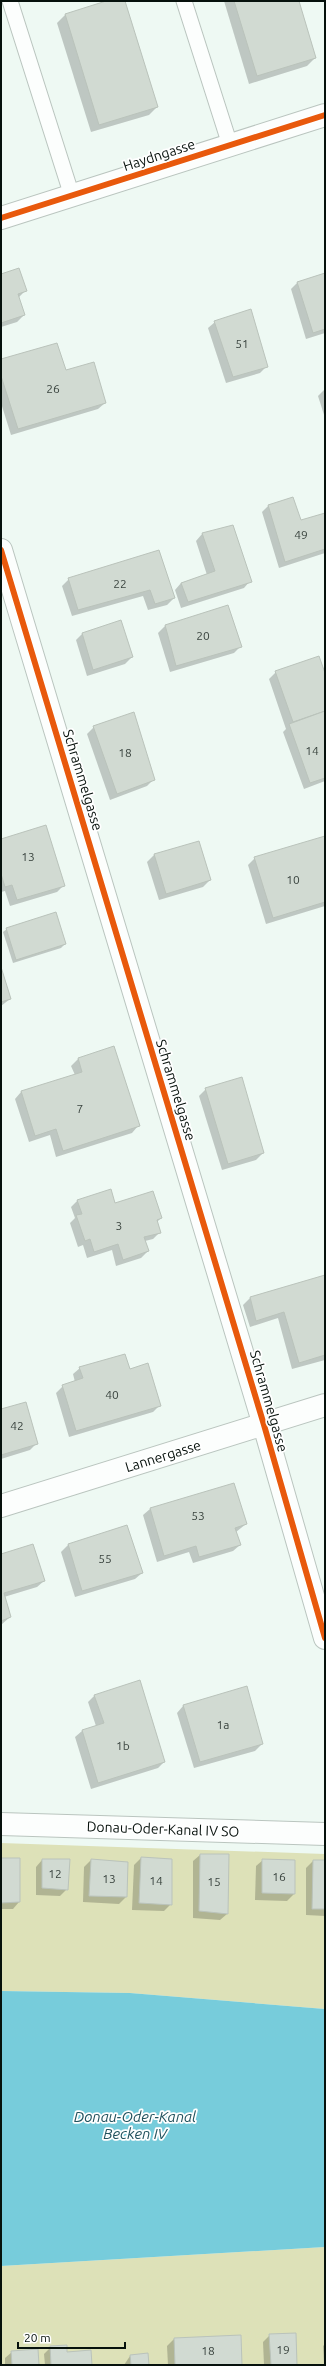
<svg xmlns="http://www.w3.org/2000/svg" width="326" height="2366" viewBox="0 0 326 2366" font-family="Ubuntu,sans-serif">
<rect width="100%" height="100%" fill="#eef9f3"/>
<g fill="#dde1b8">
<path d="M1,1843l324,11v155l-195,-16 -129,-2z"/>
<path d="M325,2247v118h-324v-99z"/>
</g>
<path fill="#77ccdb" d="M1,1991l129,2 195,16v238l-324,19z"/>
<g fill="#0003">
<path d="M109,1h15l33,106 -8,8 -58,17 -34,-109 8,-8z"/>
<path d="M224,1h73l18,57 -8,8 -58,18z"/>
<path d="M325,274v59l-19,6 -15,-50 7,-7z"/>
<path d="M1,275l24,16 -7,7 6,17 -7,7 -16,5z"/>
<path d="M215,322l52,44 -7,7 -34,10 -18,-55z"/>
<path d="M1,360l104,43 -7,6 -87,26 -10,-32z"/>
<path d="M325,389v29l-7,-22z"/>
<path d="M269,505l31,17 25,-8v39l-46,15 -17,-56z"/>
<path d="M232,526l18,55 -6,7 -63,20 -6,-18 6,-7 26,-8 -11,-34 6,-7z"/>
<path d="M159,551l15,47 -7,7 -19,5 -5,-14 -71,20 -10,-30 7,-7z"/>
<path d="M227,606l14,40 -7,7 -64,19 -12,-39 7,-7z"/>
<path d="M83,633l49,24 -7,7 -38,12 -11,-36z"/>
<path d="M276,672l49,4v105l-21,8 -21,-57 3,-3 -17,-50z"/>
<path d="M94,727l60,52 -7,7 -37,14 -23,-66z"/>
<path d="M325,837v69l-59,18 -18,-59 7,-7z"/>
<path d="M1,840l63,45 -7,7 -47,14 -5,-15 -4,1z"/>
<path d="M198,842l12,38 -7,7 -44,13 -12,-38 7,-7z"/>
<path d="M7,929l58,15 -4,4 -48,15 -10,-31z"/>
<path d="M1,971l9,28 -9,7z"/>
<path d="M114,1048l24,78 -6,7 -76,24 -6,-22 -21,7 -14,-43 6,-7 54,-17 -4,-9 7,-7z"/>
<path d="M206,1089l57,64 -7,7 -34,10 -23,-74z"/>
<path d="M78,1200l37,4 46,14 -4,4 3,10 -7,7 -8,2 3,10 -7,7 -25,8 -4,-16 -25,8 -4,-13 -5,2 -8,-24 5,-5 -4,-11z"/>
<path d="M325,1276v84l-33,9 -14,-51 -28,9 -7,-22 7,-7z"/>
<path d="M80,1368l50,2 30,35 -7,7 -84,25 -13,-44 7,-7 12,-4 -2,-8z"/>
<path d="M1,1410l36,33 -7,7 -29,9z"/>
<path d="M233,1484l13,40 -10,8 4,13 -7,6 -40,12 -4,-11 -32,10 -14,-47 7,-6z"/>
<path d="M126,1527l16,46 -7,6 -60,18 -14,-45 7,-7z"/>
<path d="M1,1555l43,26 -7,6 -33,10 6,20 -9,8z"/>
<path d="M95,1695l69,67 -6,6 -67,21 -16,-52 7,-6 14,-5 -8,-24z"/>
<path d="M183,1706l79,38 -7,7 -61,17 -17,-55z"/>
<path d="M200,1855h28l-1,59 -7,6 -27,-2v-57z"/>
<path d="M141,1858l30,2v44l-7,7 -32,-1 2,-45z"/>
<path d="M1,1859l18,43 -6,7h-12z"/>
<path d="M42,1860l25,29 -7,7 -24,-1v-28z"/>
<path d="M91,1860l36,3 -1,34 -7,7 -36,-2 1,-35z"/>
<path d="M263,1860l31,34 -7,7 -32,-1 1,-34z"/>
<path d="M313,1861h12v55l-19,-1v-47z"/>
<path d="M270,2335l26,30h-32l-1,-23z"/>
<path d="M174,2339l67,26h-73l-1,-19z"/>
<path d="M325,2344v21h-1l-1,-19z"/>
<path d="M51,2347l15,6 25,12h-46l-1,-11z"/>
<path d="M12,2352l26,13h-33v-7z"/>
<path d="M130,2356l18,9h-24z"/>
</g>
<g fill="#d1dad2" stroke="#bac3bb">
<path d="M106,1h19l33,106 -59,18 -34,-111z"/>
<path d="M234,1h65l17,57 -59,18z"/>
<path d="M19,268l8,23 -9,3 7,21 -24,8v-49z"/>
<path d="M325,273v56l-12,4 -16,-51z"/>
<path d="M251,309l17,58 -35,10 -19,-56z"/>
<path d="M57,343l9,27 28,-8 12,41 -88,26 -17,-53v-17z"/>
<path d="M293,497l8,23 24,-7v36l-40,13 -17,-57z"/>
<path d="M233,525l19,57 -64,20 -7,-19 34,-12 -13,-38z"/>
<path d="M159,550l16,48 -20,6 -5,-14 -72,20 -10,-32z"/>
<path d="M228,605l14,42 -66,19 -11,-41z"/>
<path d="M121,620l12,37 -40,13 -11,-37z"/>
<path d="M319,656l6,17v38l-32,11 -18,-51z"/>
<path d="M325,711v67l-15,5 -21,-59z"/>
<path d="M134,712l21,68 -38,14 -24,-68z"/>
<path d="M46,825l19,61 -48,14 -5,-15 -7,2 -4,-13v-35z"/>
<path d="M325,836v66l-52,16 -19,-61z"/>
<path d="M199,841l12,39 -45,14 -12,-40z"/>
<path d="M56,912l10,32 -50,16 -10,-32z"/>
<path d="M1,967l10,32 -10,3z"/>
<path d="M114,1046l26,80 -77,25 -7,-22 -21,7 -14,-45 61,-19 -4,-14z"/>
<path d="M242,1077l22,76 -36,11 -23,-76z"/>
<path d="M111,1189l4,14 38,-12 9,27 -5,2 4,13 -17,4 5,14 -26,9 -5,-16 -24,8 -4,-13 -5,2 -9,-26 6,-1 -5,-14z"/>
<path d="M325,1275v80l-26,8 -15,-51 -28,9 -6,-24z"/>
<path d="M125,1354l5,15 18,-6 13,43 -85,25 -14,-46 21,-7 -4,-11z"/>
<path d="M26,1402l12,42 -37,11v-46z"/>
<path d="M234,1483l13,41 -12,4 6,17 -42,12 -3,-11 -32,10 -14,-48z"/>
<path d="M127,1525l16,48 -61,18 -14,-47z"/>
<path d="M33,1544l12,37 -41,12 7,24 -10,4v-67z"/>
<path d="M140,1680l25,82 -67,21 -16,-53 22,-7 -10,-28z"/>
<path d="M247,1686l16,58 -63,18 -17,-57z"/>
<path d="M200,1854h29l-1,60 -29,-3z"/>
<path d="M141,1857l31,2v46l-33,-2z"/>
<path d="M1,1858h19v44l-19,1z"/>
<path d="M42,1859h28l-2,31 -26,-2z"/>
<path d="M91,1859l37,3 -1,35 -38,-1z"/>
<path d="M262,1859l33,1v34l-33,-1z"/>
<path d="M313,1860h12v49h-13z"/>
<path d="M296,2333l1,32h-26l-2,-31z"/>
<path d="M241,2335l1,30h-67l-1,-27z"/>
<path d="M67,2345v7l24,-2 1,15h-41l-1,-19z"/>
<path d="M38,2349l1,16h-27l-1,-14z"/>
<path d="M148,2353l1,12h-18l-1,-10z"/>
</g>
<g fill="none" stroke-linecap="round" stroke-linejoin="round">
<g stroke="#bac5bf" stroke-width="17">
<g id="lane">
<path d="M10,1l62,195"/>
<path d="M184,1l46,144"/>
</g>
</g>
<g stroke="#bac5bf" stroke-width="24">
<g id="street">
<path d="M1,218l324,-103"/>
<path d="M1,550l263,875 61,213"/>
<path d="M1,1506l324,-101"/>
<path d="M1,1824l324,10"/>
</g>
</g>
<use href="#lane" stroke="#fcfefd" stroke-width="15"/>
<use href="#street" stroke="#fcfefd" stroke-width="22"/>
<g stroke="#fff" stroke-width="8">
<g id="cycleway">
<path d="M1,218l324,-103"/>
<path d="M1,550l263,875 61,213"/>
</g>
</g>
<use href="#cycleway" stroke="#e8590c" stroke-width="6"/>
</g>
<g text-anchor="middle" stroke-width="3.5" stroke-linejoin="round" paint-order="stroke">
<g font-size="12" fill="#39433e">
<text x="242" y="348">51</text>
<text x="53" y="393">26</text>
<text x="301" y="539">49</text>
<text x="120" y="588">22</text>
<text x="203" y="640">20</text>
<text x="312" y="755">14</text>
<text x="125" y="757">18</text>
<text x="28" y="861">13</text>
<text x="293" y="884">10</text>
<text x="80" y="1113">7</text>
<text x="119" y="1230">3</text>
<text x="112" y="1399">40</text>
<text x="17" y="1430">42</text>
<text x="198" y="1520">53</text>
<text x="105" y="1563">55</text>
<text x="223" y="1729">1a</text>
<text x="123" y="1750">1b</text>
<text x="55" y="1878">12</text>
<text x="279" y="1881">16</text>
<text x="109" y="1883">13</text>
<text x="156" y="1885">14</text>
<text x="214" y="1886">15</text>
<text x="283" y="2354">19</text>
<text x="208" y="2355">18</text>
</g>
<g font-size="14" fill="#06110c" stroke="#fff">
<text transform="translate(159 155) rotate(-18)" y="5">Haydngasse</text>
<text transform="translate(83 780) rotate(73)" y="5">Schrammelgasse</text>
<text transform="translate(176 1090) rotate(73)" y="5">Schrammelgasse</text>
<text transform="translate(269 1401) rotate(74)" y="5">Schrammelgasse</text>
<text transform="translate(163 1456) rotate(-17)" y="5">Lannergasse</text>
<text transform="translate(163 1829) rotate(2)" y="5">Donau-Oder-Kanal IV SO</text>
</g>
<g font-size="15" font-style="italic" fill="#22535e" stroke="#fff">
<text x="135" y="2122">Donau-Oder-Kanal<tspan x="135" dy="17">Becken IV</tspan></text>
</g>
</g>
<rect width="326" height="2366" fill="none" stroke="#06110c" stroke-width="4"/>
<path d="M18 2342v6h107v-6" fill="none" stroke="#06110c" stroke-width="2"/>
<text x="24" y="2342" font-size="12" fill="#06110c" stroke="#ffffff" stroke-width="3" paint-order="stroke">20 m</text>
</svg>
